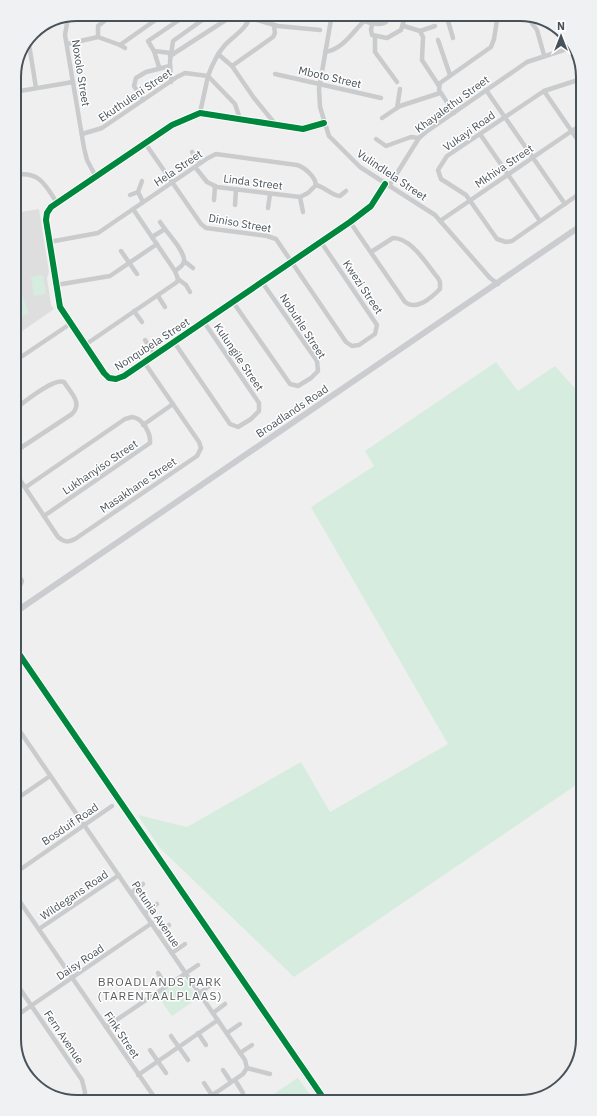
<svg xmlns="http://www.w3.org/2000/svg" width="597" height="1116" viewBox="0 0 597 1116" font-family="'IBM Plex Sans',sans-serif">
	<style>
		.education { fill: #dededf }
		.green { fill: #d6ecde }
		.lines { fill: none; stroke-linecap: round; stroke-linejoin: round }
		.street { stroke: #cacbcd; stroke-width: 4.5 }
		.secondary { stroke: #cacccf; stroke-width: 6 }
		.cycleway-casing { stroke: #fff; stroke-width: 8 }
		.cycleway { stroke: #00873e; stroke-width: 6 }
		.labels { text-anchor: middle; stroke-width: 3; stroke-linejoin: round; paint-order: stroke }
		.street-label { font-size: 11px; fill: #48525a; stroke: #fff }
		.neighbourhood-label { font-size: 12px; letter-spacing: 1px; fill: #5c5f62; stroke: #fff }
		.rim { fill: none; stroke: #48525a; stroke-width: 2 }
	</style>
	<rect width="100%" height="100%" fill="#f0efef"/>
	<!-- education -->
	<path class="education" d="M39,209l10,63 -2,6 4,27 3,4 -39,27v-123z"/>
	<!-- green -->
	<g class="green">
		<path d="M43,275l3,19 -12,2 -3,-19z"/>
		<path d="M17,281l12,33 -14,5v-37z"/>
		<path d="M496,362l22,29 37,-25 25,28 2,387 -288,196 -134,-129 -22,-33 49,12 114,-65 29,50 118,-68 -137,-237 63,-41 -9,-15z"/>
		<path d="M182,978l3,1 13,19 -26,18 -15,-21z"/>
		<path d="M298,1078l15,21 -48,1 31,-21z"/>
	</g>
	<g class="lines">
		<!-- street -->
		<g class="street">
			<path d="M113,14l-15,12v11l22,8 5,3"/>
			<path d="M332,14l-13,75 1,18 9,29 31,31 75,48 55,63 8,6"/>
			<path d="M361,14v4c4,5 20,8 25,4l2,-8"/>
			<path d="M374,14l-3,16 1,5 15,3 14,-8 5,-16"/>
			<path d="M446,14l7,24"/>
			<path d="M459,14l1,4"/>
			<path d="M525,14l12,16 7,25"/>
			<path d="M68,17l-3,18 19,113 3,12 9,17"/>
			<path d="M250,18l28,8 42,4"/>
			<path d="M404,26l16,5 3,6 -1,23 17,26"/>
			<path d="M420,31l15,-5"/>
			<path d="M375,36v16l22,30"/>
			<path d="M438,40l12,35"/>
			<path d="M29,44l7,44"/>
			<path d="M67,44l31,-7"/>
			<path d="M120,45l44,-31"/>
			<path d="M154,51l5,16"/>
			<path d="M325,52c17,-2 27,-19 39,-31"/>
			<path d="M171,53l-17,-2 -6,-10 40,-27"/>
			<path d="M218,54l14,12 22,32 22,27"/>
			<path d="M170,56l65,-42"/>
			<path d="M232,66l41,-29 2,-4 -1,-7"/>
			<path d="M275,74l106,24"/>
			<path d="M578,80l-34,11 -97,65 -9,14 3,9 25,16 31,44 9,3 6,-1 67,-47"/>
			<path d="M171,82l-1,-21 3,-20 28,-20 1,-7"/>
			<path d="M486,90l79,114"/>
			<path d="M544,91l35,51"/>
			<path d="M14,92l59,-10"/>
			<path d="M143,100l-9,-14 2,-8 10,-6 24,-6"/>
			<path d="M397,108l3,-19"/>
			<path d="M454,113l-15,-23 1,-7 51,-36 3,-8 4,-25"/>
			<path d="M382,118l18,-12 40,-13"/>
			<path d="M240,119l-5,-15 -27,-28c4,-11 9,-22 17,-31 8,-9 24,-17 25,-31"/>
			<path d="M324,123l-21,6 -103,-16 -28,12 -121,82 -4,6 -1,7 14,87 44,66 5,5 7,1 8,-3 226,-154 21,-16 14,-22"/>
			<path d="M82,134l20,-6 75,-51 8,-4 23,3 -8,37"/>
			<path d="M480,134l60,87"/>
			<path d="M376,139l10,7 25,-9 8,1"/>
			<path d="M145,143l56,81 5,4 61,8 9,3 70,103 6,4 7,-1 16,-11 2,-9 -56,-83"/>
			<path d="M192,152l8,11"/>
			<path d="M15,175c24,-4 30,9 42,28"/>
			<path d="M142,181l-4,11 5,10"/>
			<path d="M316,185c9,2 16,11 24,11l6,-5"/>
			<path d="M389,186l30,-48 7,-6 101,-70 46,-15"/>
			<path d="M130,195l8,-3"/>
			<path d="M300,197l3,15"/>
			<path d="M214,200l1,-14"/>
			<path d="M235,205l1,-16"/>
			<path d="M268,208l2,-14"/>
			<path d="M440,221l139,-95"/>
			<path d="M160,222l5,7"/>
			<path d="M350,222l55,80c12,9 26,-4 35,-13v-7l-2,-4c-11,-13 -26,-40 -45,-40l-22,14"/>
			<path d="M152,237l13,-8c5,7 21,24 19,33 -1,3 -6,7 -9,9"/>
			<path d="M49,242l49,-9 110,-75 8,-4 81,11c7,2 18,11 19,20l-8,8 -8,4 -83,-10 -10,-5 -12,-15"/>
			<path d="M121,251l16,23"/>
			<path d="M184,261l9,7"/>
			<path d="M178,279l8,6 4,7"/>
			<path d="M56,285l54,-9 47,-32"/>
			<path d="M158,296l7,11"/>
			<path d="M233,302l57,82 8,2 13,-8 7,-7 -1,-10 -55,-79"/>
			<path d="M134,311l8,11"/>
			<path d="M145,340l10,15"/>
			<path d="M174,342l56,82 8,3 13,-8 8,-8v-8l-55,-81"/>
			<path d="M85,345l92,-63 1,-3 -3,-8 -42,-62"/>
			<path d="M15,361l55,-37"/>
			<path d="M16,408c10,-7 37,-30 48,-26 7,11 19,21 8,32l-56,37"/>
			<path d="M143,425l30,-21"/>
			<path d="M16,474l42,63c6,5 10,6 17,2l122,-83 4,-8 -2,-6 -55,-80"/>
			<path d="M26,487l99,-68 7,-2c11,1 19,17 18,26l-106,73"/>
			<path d="M16,571l6,10 -5,11"/>
			<path d="M17,651l307,448"/>
			<path d="M17,727l228,333 2,8 -4,6 -39,27"/>
			<path d="M18,798l32,-22"/>
			<path d="M18,871l94,-65"/>
			<path d="M131,893l12,-9"/>
			<path d="M18,899l139,202"/>
			<path d="M145,913l12,-9"/>
			<path d="M39,929l80,-54"/>
			<path d="M159,933l10,-8"/>
			<path d="M172,953l13,-9"/>
			<path d="M158,973l8,13"/>
			<path d="M18,986l64,94 3,12 -1,10"/>
			<path d="M199,993l12,-8"/>
			<path d="M213,1013l12,-9"/>
			<path d="M19,1014l133,-91"/>
			<path d="M106,1027l92,-62"/>
			<path d="M198,1033l8,12"/>
			<path d="M227,1033l13,-9"/>
			<path d="M171,1036l17,24"/>
			<path d="M150,1050l16,23"/>
			<path d="M240,1053l12,-8"/>
			<path d="M247,1068l23,6"/>
			<path d="M223,1070l8,12"/>
			<path d="M138,1075l80,-55"/>
			<path d="M235,1080l8,13"/>
			<path d="M204,1083l8,12"/>
			<path d="M215,1093l5,7"/>
			<path d="M184,1098l1,3"/>
		</g>
		<!-- secondary -->
		<path class="secondary" d="M17,611l562,-384"/>
		<defs>
			<g id="cycleway">
				<path d="M324,123l-21,6 -103,-16 -28,12 -121,82 -4,6 -1,7 14,87 44,66 5,5 7,1 8,-3 226,-154 21,-16 14,-22"/>
				<path d="M17,651l307,448"/>
			</g>
		</defs>
		<!-- cycleway casing -->
		<use href="#cycleway" class="cycleway-casing"/>
		<!-- cycleway -->
		<use href="#cycleway" class="cycleway"/>
	</g>
	<g class="labels">
		<!-- street labels -->
		<g class="street-label">
			<text transform="translate(81 73) rotate(81)" y="4">Noxolo Street</text>
			<text transform="translate(330 77) rotate(13)" y="4">Mboto Street</text>
			<text transform="translate(135 95) rotate(-34)" y="4">Ekuthuleni Street</text>
			<text transform="translate(452 104) rotate(-36)" y="4">Khayalethu Street</text>
			<text transform="translate(469 131) rotate(-35)" y="4">Vukayi Road</text>
			<text transform="translate(504 166) rotate(-34)" y="4">Mkhiva Street</text>
			<text transform="translate(178 168) rotate(-34)" y="4">Hela Street</text>
			<text transform="translate(392 175) rotate(34)" y="4">Vulindlela Street</text>
			<text transform="translate(253 182) rotate(7)" y="4">Linda Street</text>
			<text transform="translate(240 223) rotate(10)" y="4">Diniso Street</text>
			<text transform="translate(363 287) rotate(56)" y="4">Kwezi Street</text>
			<text transform="translate(303 326) rotate(57)" y="4">Nobuhle Street</text>
			<text transform="translate(152 344) rotate(-33)" y="4">Nonqubela Street</text>
			<text transform="translate(239 357) rotate(56)" y="4">Kulungile Street</text>
			<text transform="translate(292 411) rotate(-34)" y="4">Broadlands Road</text>
			<text transform="translate(100 467) rotate(-34)" y="4">Lukhanyiso Street</text>
			<text transform="translate(138 485) rotate(-34)" y="4">Masakhane Street</text>
			<text transform="translate(70 824) rotate(-34)" y="4">Bosduif Road</text>
			<text transform="translate(74 895) rotate(-34)" y="4">Wildegans Road</text>
			<text transform="translate(156 914) rotate(56)" y="4">Petunia Avenue</text>
			<text transform="translate(80 962) rotate(-34)" y="4">Daisy Road</text>
			<text transform="translate(122 1035) rotate(56)" y="4">Fink Street</text>
			<text transform="translate(64 1037) rotate(56)" y="4">Fern Avenue</text>
		</g>
		<!-- neighbourhood labels -->
		<g class="neighbourhood-label">
			<text x="160" y="986">BROADLANDS PARK<tspan x="160" dy="14">(TARENTAALPLAAS)</tspan></text>
		</g>
	</g>
	<!-- crop -->
	<path d="M0 0H597V1116H0ZM77 21H520A56 56 0 0 1 576 77V1039A56 56 0 0 1 520 1095H77A56 56 0 0 1 21 1039V77A56 56 0 0 1 77 21Z" fill="#f0f1f2" fill-rule="evenodd"/>
	<path class="rim" d="M77 21H520A56 56 0 0 1 576 77V1039A56 56 0 0 1 520 1095H77A56 56 0 0 1 21 1039V77A56 56 0 0 1 77 21Z"/>
	<!-- north arrow -->
	<g transform="translate(561 36)" stroke="#ffffff" stroke-width="3" paint-order="stroke">
	<path d="M0-3L7 15L0 10L-7 15Z" fill="#48525a"/>
	<text y="-6" font-size="11" font-weight="bold" text-anchor="middle" fill="#48525a">N</text>
	</g>
</svg>
